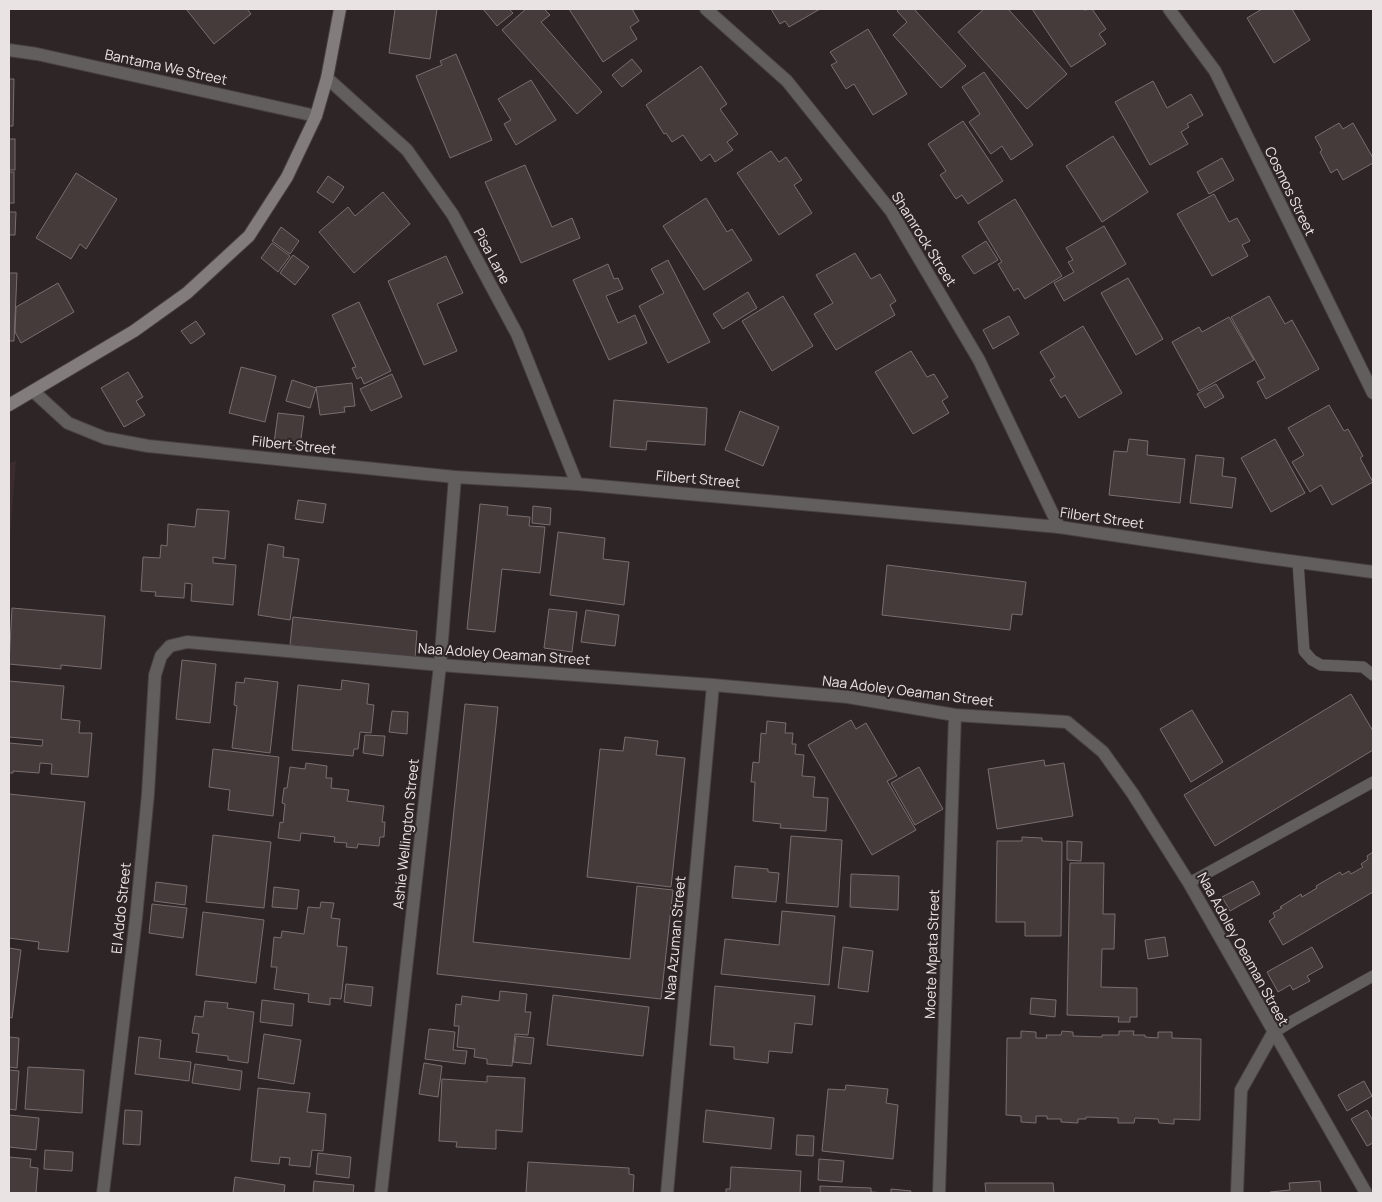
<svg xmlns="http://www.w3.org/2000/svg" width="1382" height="1202" viewBox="0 0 1382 1202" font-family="Manrope,sans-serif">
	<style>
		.built { fill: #3b2b2c }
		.building { fill: #453b3b; stroke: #796e6e }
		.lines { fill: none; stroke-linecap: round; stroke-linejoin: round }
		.service-casing { stroke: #484040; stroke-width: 12 }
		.minor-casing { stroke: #484040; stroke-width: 14 }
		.secondary-casing { stroke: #484040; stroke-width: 14 }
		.service { stroke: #625e5e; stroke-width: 11 }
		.minor { stroke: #625e5e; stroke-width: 12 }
		.secondary { stroke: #837c7c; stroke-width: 12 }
		.labels { text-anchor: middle; stroke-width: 4; stroke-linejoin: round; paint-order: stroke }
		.street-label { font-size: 14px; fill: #eae3e3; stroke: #2e2526 }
	</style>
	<rect width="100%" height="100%" fill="#2e2526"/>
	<!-- built -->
	<path class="built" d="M16,461l-7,90v-88z"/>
	<!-- building -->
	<g class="building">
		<path d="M186,9h61l4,5 -37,30z"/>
		<path d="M395,9h42l-7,50 -41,-6z"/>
		<path d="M483,9h26l4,4 -16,13z"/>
		<path d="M526,9h18l6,6 -9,7 61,70 -25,22 -75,-84z"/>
		<path d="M569,9h63l7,12 -9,6 7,12 -34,23z"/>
		<path d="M771,9h49l-31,18 -4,-6 -5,3z"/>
		<path d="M899,9h15l52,57 -25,22 -48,-53 14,-13 -10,-11z"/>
		<path d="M984,9h24l59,65 -40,35 -69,-77z"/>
		<path d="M1032,9h51l1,1 8,-1 14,20 -7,5 7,10 -35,23z"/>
		<path d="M1262,9h30l18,31 -36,23 -27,-45z"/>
		<path d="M868,29l39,65 -34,21 -19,-31 -8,5 -15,-24 6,-3 -7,-10z"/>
		<path d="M456,54l36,86 -42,18 -34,-82 26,-11 -2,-4z"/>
		<path d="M632,59l10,12 -20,16 -10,-12z"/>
		<path d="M701,66l26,38 -7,5 18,25 -11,8 6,8 -18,12 -5,-8 -9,7 -18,-26 -11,7 -6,-9 -2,1 -18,-29z"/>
		<path d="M984,72l49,73 -22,15 -9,-14 -11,8 -22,-32 11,-8 -18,-27z"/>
		<path d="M9,79h5l-1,47h-4z"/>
		<path d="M531,80l25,40 -40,25 -12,-21 7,-4 -13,-21z"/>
		<path d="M1153,81l14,27 24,-14 12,21 -16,9 2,3 -8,5 7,12 -38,21 -35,-63z"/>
		<path d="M963,121l40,60 -35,23 -6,-9 -6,4 -16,-24 6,-4 -18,-27z"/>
		<path d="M1339,123l4,6 10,-6 20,35v5l-30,17 -6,-11 -6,4 -11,-21 2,-2 -7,-13z"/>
		<path d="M1113,136l35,56 -46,30 -36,-56z"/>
		<rect x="9" y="139" width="6" height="31"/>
		<path d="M771,151l8,11 7,-5 16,23 -8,5 18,28 -33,22 -42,-62z"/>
		<path d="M1222,158l12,22 -25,14 -12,-22z"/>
		<path d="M525,165l27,62 20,-9 8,20 -59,25 -36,-81z"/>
		<rect x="9" y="172" width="5" height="31"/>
		<path d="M76,173l41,26 -31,50 -6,-5 -9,15 -35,-21z"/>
		<path d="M328,176l16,11 -11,16 -16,-11z"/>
		<path d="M383,192l27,32 -56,49 -35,-41 29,-25 7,9z"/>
		<path d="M1214,194l15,28 8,-4 13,23 -8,4 6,11 -36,20 -35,-62z"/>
		<path d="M706,198l21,34 5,-3 20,31 -48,30 -41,-64z"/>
		<path d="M1015,199l47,77 -37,23 -7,-11 -4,3 -16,-27 4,-2 -24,-40z"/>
		<path d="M9,212h7l-1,23h-6z"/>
		<path d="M1104,226l22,38 -62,37 -10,-18 20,-11 -6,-10 5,-2 -7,-12z"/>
		<path d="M281,227l18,14 -9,13 -18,-13z"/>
		<path d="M986,241l12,19 -24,14 -12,-18z"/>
		<path d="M272,243l18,13 -12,16 -17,-14z"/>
		<path d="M855,253l16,26 9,-5 16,27 -6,4 5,10 -59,35 -22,-36 19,-11 -17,-28z"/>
		<path d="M293,255l16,12 -14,18 -15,-12z"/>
		<path d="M446,256l17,37 -26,11 20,47 -33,14 -36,-84z"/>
		<path d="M668,260l42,82 -42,21 -29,-57 25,-13 -13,-24z"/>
		<path d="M608,264l6,15 4,-1 5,11 -17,7 12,27 17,-8 12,28 -38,17 -36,-80z"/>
		<path d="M9,273h8l-3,68h-5z"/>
		<path d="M1128,278l35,61 -27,16 -35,-62z"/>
		<path d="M58,283l16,29 -53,31 -6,-11 1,-25z"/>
		<path d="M748,292l9,16 -34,21 -10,-15z"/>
		<path d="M783,296l30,50 -41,25 -30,-50z"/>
		<path d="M1269,296l16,28 7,-4 27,49 -53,30 -9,-17 8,-4 -34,-61z"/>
		<path d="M359,302l32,69 -27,13 -3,-7 -4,2 -5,-11 4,-1 -24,-52z"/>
		<path d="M1009,316l10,18 -26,15 -10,-19z"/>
		<path d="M1229,317l25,43 -55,31 -27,-49 27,-15 3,5z"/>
		<path d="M196,321l9,13 -14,10 -10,-13z"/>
		<path d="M1083,326l39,67 -43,25 -14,-23 -4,3 -11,-18 5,-3 -15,-25z"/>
		<path d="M911,351l16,26 7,-3 14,23 -6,4 7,12 -36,21 -38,-62z"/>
		<path d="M241,367l35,9 -11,46 -36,-9z"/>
		<path d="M128,372l15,25 -7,4 9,14 -21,12 -23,-39z"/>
		<path d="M392,374l10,23 -31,14 -11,-22z"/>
		<path d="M292,380l24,8 -6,20 -24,-7z"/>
		<path d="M352,383l3,23 -11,1 1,5 -25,3 -4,-28z"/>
		<path d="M1216,384l8,13 -19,11 -8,-14z"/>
		<path d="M614,400l93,8 -2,37 -58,-4 -1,9 -36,-3z"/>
		<path d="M1329,405l15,26 4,-2 15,27 -3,2 13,24 -41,23 -11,-20 -11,7 -18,-30 12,-7 -16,-27z"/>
		<path d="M740,411l39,16 -16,39 -38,-16z"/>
		<path d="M278,413l26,3 -4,30 -26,-3z"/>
		<path d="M1129,439l19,2 -1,14 38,4 -5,44 -71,-8 5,-44 13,1z"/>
		<path d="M1275,439l30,54 -34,19 -30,-54z"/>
		<path d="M1196,455l28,3 -2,18 14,2 -4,30 -42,-5z"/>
		<path d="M298,500l28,4 -3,19 -28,-4z"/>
		<path d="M480,504l28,3 -1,8 23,2 -1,9 16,1 -5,46 -38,-4 -7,63 -28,-3z"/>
		<path d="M533,506l18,2 -1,17 -18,-2z"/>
		<path d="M197,509l32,2 -4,48 -12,-2v6l23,2 -3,40 -42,-4 1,-17 -7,-1 -1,15 -29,-2 1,-4 -15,-1 2,-34 17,1 1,-13 6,1 1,-22 27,3z"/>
		<path d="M558,532l47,6 -2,21 26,3 -5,43 -74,-10z"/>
		<path d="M268,544l16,3 -1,10 16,2 -9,61 -32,-5z"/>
		<path d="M887,565l139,17 -4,33 -10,-1 -2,16 -128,-15z"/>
		<path d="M12,608l93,8 -4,53 -40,-4v4l-52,-5z"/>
		<path d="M549,609l28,3 -5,40 -28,-4z"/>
		<path d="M586,610l33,5 -4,31 -34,-4z"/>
		<path d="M293,617l124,14 -2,27 -125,-13z"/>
		<path d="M182,660l34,4 -6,59 -34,-4z"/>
		<path d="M245,678l33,4 -8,71 -38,-5 5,-42 -3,-1 2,-23 8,1z"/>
		<path d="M342,680l27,4 -2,20 7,1 -3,28 -11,-1 -2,17h-4l-1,7 -61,-6 6,-65 43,5z"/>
		<path d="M9,681l55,5 -3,33 19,2 -1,12h13l-4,44 -37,-3 1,-10 -12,-1 -1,10 -26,-2v2h-4v-30l33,3 1,-6 -34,-3z"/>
		<path d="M1351,694l22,37v19l-158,96 -31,-51z"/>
		<path d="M465,704l33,3 -25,235 157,17 7,-73 36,4 -12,109 -224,-25z"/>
		<path d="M1192,710l31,52 -32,20 -31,-53z"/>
		<path d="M392,711l16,1 -1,22 -18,-2z"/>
		<path d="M851,720l5,9 10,-6 31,53 -10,5 29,49 -44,25 -64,-110z"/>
		<path d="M767,721l19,2 -1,10h8l-1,11h4l-1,10 9,1 -2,21 13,1 -2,20 15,1 -2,33 -46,-3 1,-4 -28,-3 2,-39h-4l2,-20 6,1 2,-30 5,1z"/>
		<path d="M365,735l20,1 -2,20 -20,-3z"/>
		<path d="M625,737l33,4 -2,14 29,3 -14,129 -84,-10 13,-128 23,2z"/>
		<path d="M213,749l66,8 -6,59 -45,-6 2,-20 -21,-3z"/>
		<path d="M1044,760l1,6 19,-3 9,53 -76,13 -9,-60z"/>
		<path d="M306,763l21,3 -1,12h6l-1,10 18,2 -2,11 37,5 -2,16h3l-1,15h-4l-1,9 -21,-2 -1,4 -11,-1 1,-4 -13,-1 1,-5 -34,-4 -1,8 -22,-3 2,-16 3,1 2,-19 -3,-1 2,-15h3l3,-21 15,2z"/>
		<path d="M919,767l24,42 -28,16 -24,-42z"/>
		<path d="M9,794l76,8 -17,150 -30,-3 1,-7 -30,-4z"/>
		<path d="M213,835l58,7 -7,66 -58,-6z"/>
		<path d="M791,836l51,4 -4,67 -52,-4z"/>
		<path d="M1022,837l20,1v3l20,1 -1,94h-36v-14h-29l1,-81h25z"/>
		<path d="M1067,841l15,1 -1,19 -14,-1z"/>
		<path d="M1373,852v40l-90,53 -14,-24 6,-4 -2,-4 9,-5 -2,-1 21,-13 1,3 15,-9 -1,-2 24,-14 2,3 7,-4 2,3 12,-7 -2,-3 7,-5 -1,-3z"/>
		<path d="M1070,863h34l-1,51h12l-1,35h-12l-1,38 36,1v29h-7v5h-12l1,-5 -52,-2z"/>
		<path d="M735,866l33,3v3l11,1 -3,29 -44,-4z"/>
		<path d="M851,874l48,2 -1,34 -48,-3z"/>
		<path d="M1253,881l7,13 -30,17 -8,-14z"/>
		<path d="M156,882l31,4 -2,19 -31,-4z"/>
		<path d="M274,887l25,3 -2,19 -25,-2z"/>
		<path d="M321,902l13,1 -3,15 9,1 -3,27 10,1 -6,52 -11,-1v7l-22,-3 1,-8 -35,-5 3,-22h-6l3,-30 7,1 1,-7 22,3 4,-27 12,1z"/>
		<path d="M152,904l35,4 -4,30 -34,-5z"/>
		<path d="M782,911l53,5 -6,69 -108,-11 4,-35 54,6z"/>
		<path d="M203,912l61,8 -8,63 -60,-8z"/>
		<path d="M1165,937l3,19 -20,3 -3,-19z"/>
		<path d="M843,947l30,4 -5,41 -30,-4z"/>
		<path d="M1312,947l11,20 -16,9 3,5 -17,9 -3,-5 -12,7 -11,-20z"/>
		<path d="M9,948l12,2 -9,68 -3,-1z"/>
		<path d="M346,984l27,3 -2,19 -27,-4z"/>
		<path d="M715,986l100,10 -3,29 -17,-2 -3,30 -23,-2 -1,12 -34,-4v-12l-24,-2z"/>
		<path d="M500,991l27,3 -2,18h6l-3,23 -13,-1 -3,32 -25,-2v-5l-13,-2 1,-8 -18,-2 2,-21h-5l2,-22 5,1 1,-9 37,5z"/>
		<path d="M553,995l96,12 -6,49 -96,-11z"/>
		<path d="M1031,998l25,2 -1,17 -25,-3z"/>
		<path d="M262,1000l32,4 -2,22 -32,-4z"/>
		<path d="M205,1001l23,2 -1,5 27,4 -6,51 -20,-3v-4l-32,-4 3,-18 -7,-1 3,-17 8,1z"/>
		<path d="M429,1029l26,3 -2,18 14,1 -2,13 -40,-5z"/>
		<path d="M1021,1031l15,1v6h11l-1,-3h15l1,-4 11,1v4l29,1v-2h17v-4h15l-1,4h12v2l13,1v-6h14v6l29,1 -1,81 -26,-1v5l-15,-1 -1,-4 -23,-1 -1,5h-16v-5l-32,-1v2h-8v4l-17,-1v-3h-14v-3h-11v7l-15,-1v-6l-15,-1 1,-77h14z"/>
		<path d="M264,1034l37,6 -7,44 -36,-6z"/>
		<path d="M516,1036l18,2 -3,26 -18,-2z"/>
		<path d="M9,1037l10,1 -2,30 -8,-1z"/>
		<path d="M139,1037l22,3 -2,18 32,4 -2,19 -54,-7z"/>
		<path d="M424,1063l18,3 -4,31 -19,-3z"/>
		<path d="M195,1064l47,7 -2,19 -48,-7z"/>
		<path d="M28,1067l56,3 -2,43 -57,-4z"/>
		<path d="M9,1070l10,1 -3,39 -7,-1z"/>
		<path d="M487,1076l38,2 -3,54 -26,-2v19l-40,-2 1,-5 -18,-1 3,-62 45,3z"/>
		<path d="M1364,1081l8,15 -25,15 -9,-16z"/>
		<path d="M846,1085l42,4 -2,14 12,2 -5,54 -71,-8 6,-62 17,1z"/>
		<path d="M258,1088l52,5 -3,19 19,2 -3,37 -11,-1 -2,17 -21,-2 1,-7 -10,-1 -1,7 -28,-3z"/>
		<path d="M125,1110l17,1 -2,34 -17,-1z"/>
		<path d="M706,1110l68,8 -3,31 -68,-7z"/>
		<path d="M1367,1110l6,11v22l-6,3 -16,-27z"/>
		<path d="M9,1115l30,3 -3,32 -27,-3z"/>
		<path d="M797,1135l17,1 -1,20 -17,-1z"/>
		<path d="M45,1150l28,2 -1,19 -28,-2z"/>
		<path d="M318,1153l33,4 -2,21 -33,-4z"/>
		<path d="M9,1157l22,2 -1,8 8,1 -2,25h-27z"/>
		<path d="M819,1159l25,2 -2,21 -24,-2z"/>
		<path d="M528,1162l101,6v6l5,1 -1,18h-107z"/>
		<path d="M731,1167l70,4 -1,22h-74v-4h4z"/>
		<path d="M235,1177l50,8 -1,8h-51z"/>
		<path d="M314,1181l40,4 -1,8h-40z"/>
		<path d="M1320,1181l1,12h-51v-1l20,-2 -1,-7z"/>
		<path d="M985,1183h68l1,10h-68z"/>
		<path d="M820,1186l51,2v4l16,1h-67z"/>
		<path d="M891,1189l20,2 -1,2h-19z"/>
	</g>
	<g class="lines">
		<defs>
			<g id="service">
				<path d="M1298,562l6,89 8,9 9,5 42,2 10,8"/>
				<path d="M1189,883l184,-101"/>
				<path d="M1273,1033l21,-13 79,-44"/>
			</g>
			<g id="minor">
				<path d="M706,9l81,72 104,130 88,149 80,167"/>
				<path d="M1169,9l46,62 158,322"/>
				<path d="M9,50l28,4 279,62"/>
				<path d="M327,78l80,72 46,65 64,119 60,150"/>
				<path d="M33,391l35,32 37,15 43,8 307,31 122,7 482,43 202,30 112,15"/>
				<path d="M103,1193l33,-275 12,-124 7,-119 6,-19 9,-10 17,-4 253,23 273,20 135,12 107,18 112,7 36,30 30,42 56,89 177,310"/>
				<path d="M381,1193l59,-528 15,-188"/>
				<path d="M667,1193l46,-508"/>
				<path d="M939,1193l16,-478"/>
				<path d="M1237,1193l4,-103 32,-57"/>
			</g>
			<path id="secondary" d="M9,405l125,-74 53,-38 62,-57 38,-59 29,-61 11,-38 13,-69"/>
		</defs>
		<!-- service casing -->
		<use href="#service" class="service-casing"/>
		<!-- minor casing -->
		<use href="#minor" class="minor-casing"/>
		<!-- secondary casing -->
		<use href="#secondary" class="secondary-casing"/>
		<!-- service -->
		<use href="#service" class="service"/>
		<!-- minor -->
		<use href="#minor" class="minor"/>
		<!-- secondary -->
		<use href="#secondary" class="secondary"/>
	</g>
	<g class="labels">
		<!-- street labels -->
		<g class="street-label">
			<text transform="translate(166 67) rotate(12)" y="5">Bantama We Street</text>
			<text transform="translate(1290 191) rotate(64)" y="5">Cosmos Street</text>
			<text transform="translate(924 239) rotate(58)" y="5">Shamrock Street</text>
			<text transform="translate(492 256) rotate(62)" y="5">Pisa Lane</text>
			<text transform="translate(294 445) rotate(6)" y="5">Filbert Street</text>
			<text transform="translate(698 479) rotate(5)" y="5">Filbert Street</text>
			<text transform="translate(1102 518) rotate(8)" y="5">Filbert Street</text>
			<text transform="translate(504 654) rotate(4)" y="5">Naa Adoley Oeaman Street</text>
			<text transform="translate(908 691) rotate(7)" y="5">Naa Adoley Oeaman Street</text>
			<text transform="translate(406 834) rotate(-84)" y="5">Ashie Wellington Street</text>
			<text transform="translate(121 908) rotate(-84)" y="5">El Addo Street</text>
			<text transform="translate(675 938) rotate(-85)" y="5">Naa Azuman Street</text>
			<text transform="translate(1243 949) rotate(61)" y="5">Naa Adoley Oeaman Street</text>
			<text transform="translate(932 954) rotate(-88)" y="5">Moete Mpata Street</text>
		</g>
	</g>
	<!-- border -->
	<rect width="1382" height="1202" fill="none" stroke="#eae3e3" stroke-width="20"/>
</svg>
